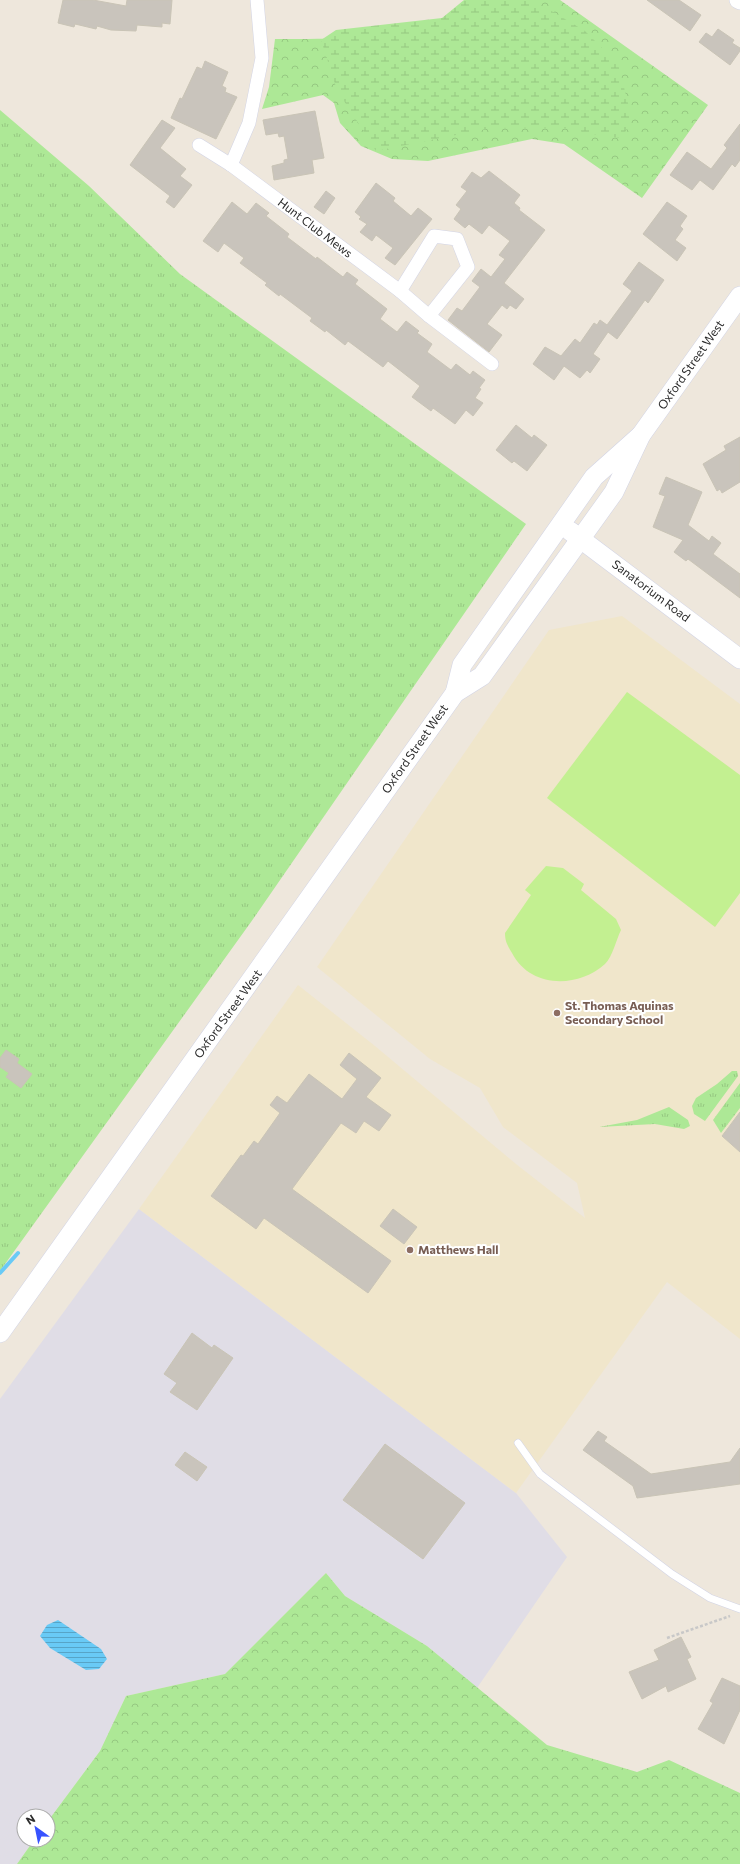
<svg xmlns="http://www.w3.org/2000/svg" width="740" height="1864" viewBox="0 0 740 1864" font-family="Commissioner,sans-serif">
	<style>
		.industrial { fill: #e0dde6 }
		.education { fill: #f0e6cb }
		.grass { fill: url(#grass-tufts) }
		.forest { fill: url(#forest-crowns) }
		.wetland { fill: url(#wetland-marsh) }
		.pitch { fill: #c3f091 }
		.water { fill: url(#water-rules) }
		.lines { fill: none; stroke-linecap: round; stroke-linejoin: round }
		.stream { stroke: #69caf6; stroke-width: 4 }
		.building { fill: #c9c4bc; stroke: #c9c4b6 }
		.service-casing { stroke: #d2d4e5; stroke-width: 8 }
		.minor-casing { stroke: #d2d4e5; stroke-width: 14 }
		.tertiary-casing { stroke: #d2d4e5; stroke-width: 18 }
		.secondary-casing { stroke: #d2d4e5; stroke-width: 20 }
		.path { stroke: #c8c8c8; stroke-width: 2.5; stroke-dasharray: 3 2; stroke-linecap: butt }
		.service { stroke: #fff; stroke-width: 7 }
		.minor { stroke: #fff; stroke-width: 13 }
		.tertiary { stroke: #fff; stroke-width: 17 }
		.secondary { stroke: #fff; stroke-width: 19 }
		.education-dot { fill: #8d6e63; stroke: #fff; stroke-width: 1.5 }
		.labels { text-anchor: middle; stroke-width: 4; stroke-linejoin: round; paint-order: stroke }
		.street-label { font-size: 12px; fill: #2b2b2b; stroke: #fff }
		.education-label { font-size: 12px; font-weight: bold; fill: #785e54; stroke: #fff; text-anchor: start }
	</style>
	<defs>
		<pattern id="grass-tufts" width="24" height="20" patternUnits="userSpaceOnUse"><rect width="24" height="20" fill="#ade896"/><path d="M3 7l-1-3M5 7V3M7 7l1-3M15 17l-1-3M17 17v-4M19 17l1-3" fill="none" stroke="#95c781"/></pattern>
		<pattern id="forest-crowns" width="20" height="18" patternUnits="userSpaceOnUse"><rect width="20" height="18" fill="#ade896"/><path d="M2 6a3 3 0 1 1 6 0M12 15a3 3 0 1 1 6 0" fill="none" stroke="#95c781"/></pattern>
		<pattern id="wetland-marsh" width="20" height="14" patternUnits="userSpaceOnUse"><rect width="20" height="14" fill="#ade896"/><path d="M1 5h8M5 5V1M11 12h8M15 12V8" fill="none" stroke="#95c781"/></pattern>
		<pattern id="water-rules" width="6" height="5" patternUnits="userSpaceOnUse"><rect width="6" height="5" fill="#69caf6"/><path d="M0 2.5h6" fill="none" stroke="#57a4c7"/></pattern>
	</defs>
	<rect width="100%" height="100%" fill="#eee7dc"/>
	<!-- industrial -->
	<path class="industrial" d="M139,1209l377,284 51,64 -90,131 -50,-42 -82,-50 -19,-23 -101,101 -99,22 -26,55 -52,70v-5h-24v24h10l-17,24h-17v-465z"/>
	<!-- education -->
	<path class="education" d="M622,616l118,88v635l-73,-57 -151,211 -377,-284 159,-224 77,61 141,118 69,54 -8,-35 -74,-56 -23,-39 -50,-29 -113,-92 232,-337z"/>
	<!-- grass -->
	<g class="grass">
		<path d="M0,110l89,76 91,88 346,250 -275,398 -251,349z"/>
		<path d="M732,1071h5l1,5 -33,45 -11,-7 -2,-8 4,-8 21,-14z"/>
		<path d="M740,1083v25l-19,25 -8,-13z"/>
		<path d="M669,1107l19,13 2,6 -6,3 -29,-5 -56,3 38,-7z"/>
	</g>
	<!-- forest -->
	<g class="forest">
		<path d="M469,0h91l148,105 -66,93 -78,-54 -32,-5 -104,22 -36,-2 -31,-13 -21,-23 -6,-20 -11,-8 -61,14 7,-22 6,-48c61,-1 146,6 194,-39z"/>
		<path d="M326,1573l19,23 82,50 120,99 90,27 32,-12 71,33v71h-723l17,-24h14v-19l52,-70 26,-55 99,-22z"/>
	</g>
	<!-- wetland -->
	<path class="wetland" d="M464,0h69l52,31 33,33 14,55 -10,19 -37,-5 -11,-5 -78,-1 -120,24 -39,-61 -16,-50 15,-10 106,-12z"/>
	<!-- pitch -->
	<g class="pitch">
		<path d="M627,692l113,83v118l-25,34 -168,-129z"/>
		<path d="M546,866l17,2 21,16 -3,6 35,29 5,11c-5,10 -8,26 -16,34 -28,25 -75,24 -93,-11 -4,-7 -7,-11 -7,-20l26,-38 -6,-5z"/>
	</g>
	<!-- water -->
	<path class="water" d="M58,1620l43,29 6,10 -8,10 -13,1 -36,-22 -10,-12 7,-11z"/>
	<g class="lines">
		<!-- stream -->
		<path class="stream" d="M0,1273l18,-20"/>
	</g>
	<!-- building -->
	<g class="building">
		<path d="M63,0h30l33,6 1,-6h45l-2,24 -8,-1v4l-25,-2 -1,6 -25,-1 -14,-4 -1,3 -21,-5 -1,3 -16,-4z"/>
		<path d="M647,0h32l22,15 -11,16z"/>
		<path d="M718,29l16,11 -2,3 8,5v3l-10,14 -31,-23 7,-9 6,4z"/>
		<path d="M205,61l23,11 -6,14 4,2 -1,4 12,5 -21,42 -45,-21 9,-20 2,1 15,-32 5,2z"/>
		<path d="M315,111l9,47 -12,2 2,13 -40,7 -2,-14 12,-3v-3l4,-1 -4,-23 -5,1 -1,-4 -12,2 -3,-15z"/>
		<path d="M162,120l13,8 -15,20 26,21 -6,7 12,9 -18,23 -8,-6 4,-6 -40,-31z"/>
		<path d="M740,124v36l-5,7 -3,-3 -19,26 -13,-10 -8,10 -22,-15 17,-23 24,17 16,-21 -3,-3z"/>
		<path d="M489,171l31,24 -6,8 6,5 -1,2 26,20 -41,53 20,16 -8,10 -6,-4 -3,4 -5,-4 -15,19 15,11 -13,17 -41,-32 9,-12 5,3 18,-24 -8,-6 9,-12 10,8 14,-18 -6,-4 11,-14 -21,-16 -7,9 -13,-10 -4,4 -11,-9 7,-10 -5,-4 11,-14 -6,-4 11,-15 9,6z"/>
		<path d="M376,183l19,15 -2,3 18,15 7,-8 14,11 -37,46 -10,-7 8,-10 -17,-13 -4,6 -12,-9 7,-8 -8,-5 2,-2 -6,-5z"/>
		<path d="M326,191l9,7 -11,16 -10,-7z"/>
		<path d="M232,202l15,12 9,-11 13,10 -3,3 23,18 -2,3 29,22 1,-2 26,20 4,-5 11,8 -3,4 32,25 -7,10 17,13 9,-11 13,10 -2,2 15,11 -5,8 24,18 5,-6 14,11 3,-4 12,9 -6,8 2,1 -6,9 8,5 -10,13 -7,-6 -11,14 -22,-16 -2,3 -19,-14 8,-11 -32,-25 -5,6 -35,-26 -3,4 -19,-15 -1,2 -15,-11 2,-3 -32,-24 -1,2 -14,-11 2,-2 -27,-20 4,-5 -20,-15 -6,9 -15,-11z"/>
		<path d="M667,202l20,14 -7,10 3,3 -8,11 11,8 -9,13 -34,-27z"/>
		<path d="M639,262l25,18 -16,23 -3,-3 -28,39 -9,-7 -15,22 7,5 -10,14 -3,-3 -7,8 -16,-12 -10,14 -21,-16 12,-17 16,9 14,-17 5,4 14,-20 3,2 3,-5 7,5 25,-34 -9,-7z"/>
		<path d="M516,425l16,13 2,-3 13,10 -20,26 -13,-10 -2,2 -16,-13z"/>
		<path d="M740,437v45l-18,11 -2,-4 -3,2 -14,-27 23,-14 -2,-4z"/>
		<path d="M666,477l36,15 -14,33 21,16 3,-5 9,7 -8,11 27,20v24l-52,-39 -2,2 -12,-9 9,-12 -30,-13 12,-31 -6,-2z"/>
		<path d="M6,1050l13,9 -2,4 15,11 -11,14 -15,-11 3,-4 -9,-6v-9z"/>
		<path d="M349,1053l32,25 -15,19 25,18 -12,16 -15,-10 -8,12 -15,-10 -49,66 99,72 -23,32 -104,-75 -8,11 -45,-33 30,-41 2,1 11,-15 4,3 22,-31 -10,-8 7,-9 10,7 22,-29 33,25 15,-20 -17,-14z"/>
		<path d="M740,1112v40l-18,-16z"/>
		<path d="M393,1209l24,18 -13,17 -24,-18z"/>
		<path d="M192,1333l20,15 2,-3 19,13 -36,52 -27,-18 7,-9 -13,-9z"/>
		<path d="M598,1431l9,6 -3,4 47,33 79,-12 10,-14v36l-103,14 -4,-12 -50,-36z"/>
		<path d="M385,1444l80,59 -42,56 -80,-59z"/>
		<path d="M185,1452l22,15 -10,14 -22,-16z"/>
		<path d="M681,1637l10,20 -4,2 9,20 -28,13 -2,-6 -24,13 -13,-27 30,-12 -5,-10z"/>
		<path d="M722,1678l18,8v24l-16,34 -26,-15 15,-26 -3,-2z"/>
	</g>
	<g class="lines">
		<defs>
			<path id="service" d="M518,1443l22,31 132,100 38,24 30,11"/>
			<g id="minor">
				<path d="M199,145l32,20 169,126 29,25 63,48"/>
				<path d="M231,165l18,-42 13,-65 -5,-58"/>
				<path d="M400,291l34,-55 23,3 11,28 -39,49"/>
			</g>
			<path id="tertiary" d="M738,0l2,1"/>
			<g id="secondary">
				<path d="M570,531l170,128"/>
				<path d="M455,693l27,-17 132,-184 27,-57 99,-139"/>
				<path d="M0,1333l455,-640 7,-28 132,-188 47,-42"/>
			</g>
		</defs>
		<!-- service casing -->
		<use href="#service" class="service-casing"/>
		<!-- minor casing -->
		<use href="#minor" class="minor-casing"/>
		<!-- tertiary casing -->
		<use href="#tertiary" class="tertiary-casing"/>
		<!-- secondary casing -->
		<use href="#secondary" class="secondary-casing"/>
		<!-- path -->
		<path class="path" d="M667,1638l63,-22"/>
		<!-- service -->
		<use href="#service" class="service"/>
		<!-- minor -->
		<use href="#minor" class="minor"/>
		<!-- tertiary -->
		<use href="#tertiary" class="tertiary"/>
		<!-- secondary -->
		<use href="#secondary" class="secondary"/>
	</g>
	<!-- markers -->
	<g class="education-dot">
		<circle cx="557" cy="1013" r="4"/>
		<circle cx="410" cy="1250" r="4"/>
	</g>
	<g class="labels">
		<!-- street labels -->
		<g class="street-label">
			<text transform="translate(315 228) rotate(37)" y="4">Hunt Club Mews</text>
			<text transform="translate(691 365) rotate(-55)" y="4">Oxford Street West</text>
			<text transform="translate(651 591) rotate(37)" y="4">Sanatorium Road</text>
			<text transform="translate(415 749) rotate(-55)" y="4">Oxford Street West</text>
			<text transform="translate(228 1014) rotate(-54)" y="4">Oxford Street West</text>
		</g>
		<!-- education labels -->
		<g class="education-label">
			<text x="565" y="1010">St. Thomas Aquinas<tspan x="565" dy="14">Secondary School</tspan></text>
			<text x="418" y="1254">Matthews Hall</text>
		</g>
	</g>
	<!-- north arrow -->
	<g transform="translate(36 1828) rotate(327)"><circle r="19" fill="#ffffff" stroke="#aaaaaa"/>
	<path d="M0-3L7 15L0 10L-7 15Z" fill="#3853ff"/>
	<text y="-6" font-size="11" font-weight="bold" text-anchor="middle" fill="#2b2b2b">N</text>
	</g>
</svg>
